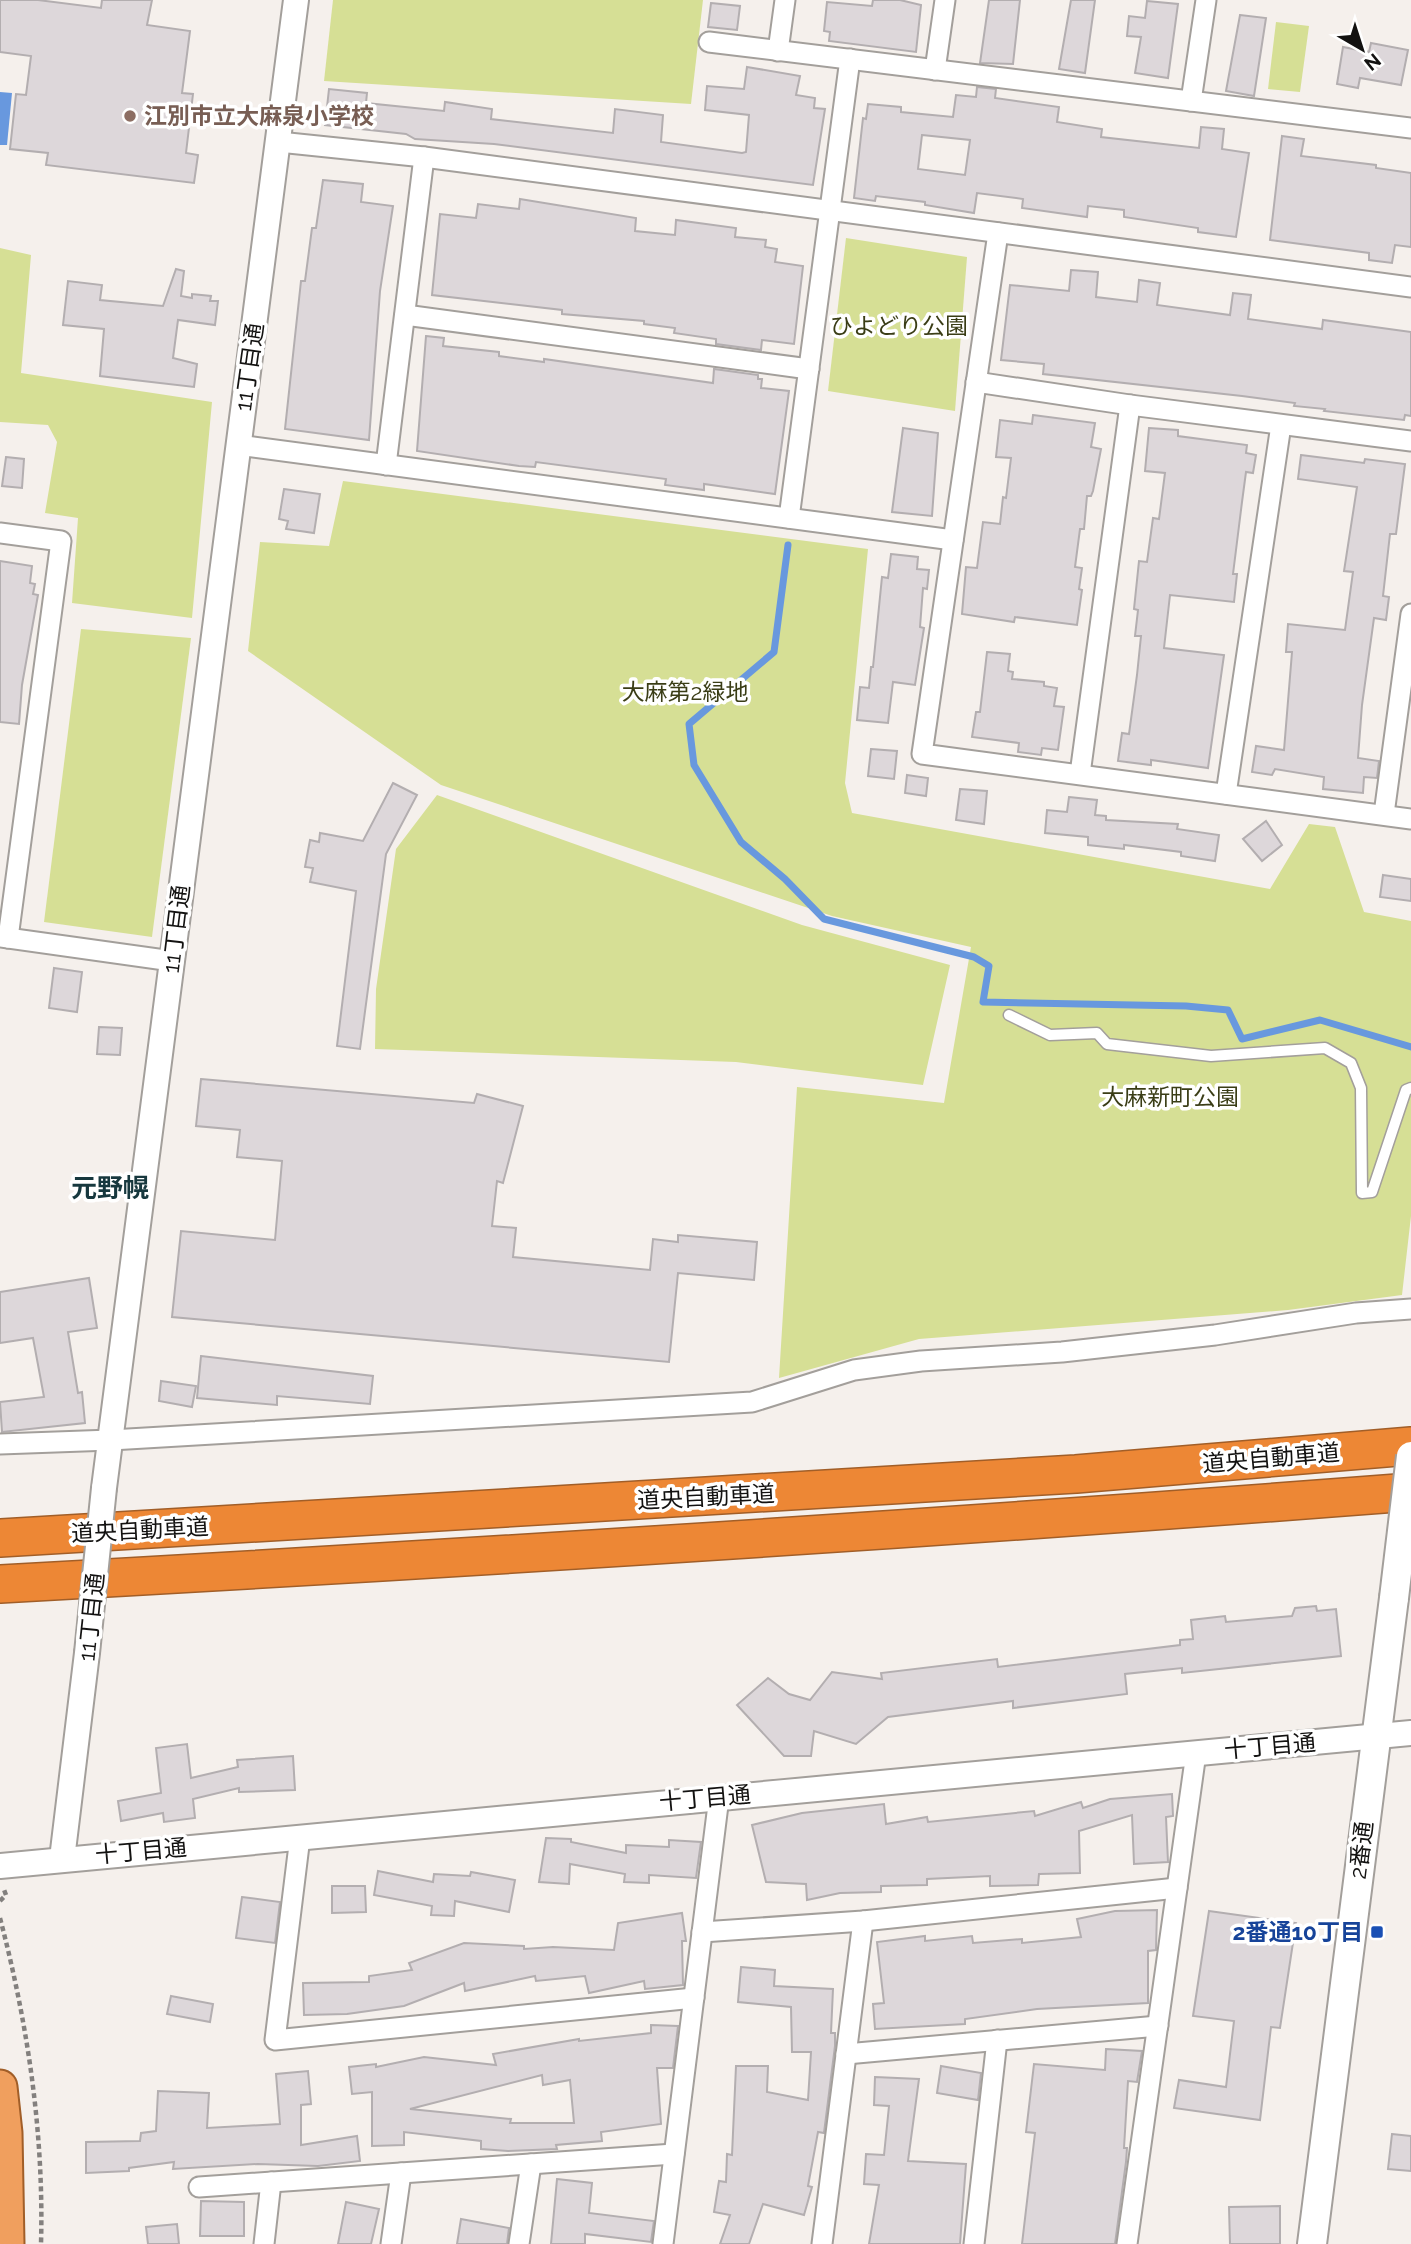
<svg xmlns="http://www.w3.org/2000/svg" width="1411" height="2244" viewBox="0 0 1411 2244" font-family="Raleway,'Noto Sans JP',sans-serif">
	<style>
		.green { fill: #d6df95 }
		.water { fill: #6898de }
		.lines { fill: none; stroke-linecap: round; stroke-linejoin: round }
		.stream { stroke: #6898de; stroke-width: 7 }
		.building { fill: #ddd7da; stroke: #b3aeb0; stroke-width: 2; fill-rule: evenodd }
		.service-casing { stroke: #a39f9b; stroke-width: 13 }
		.minor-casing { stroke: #a39f9b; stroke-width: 23 }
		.tertiary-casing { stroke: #a39f9b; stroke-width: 28 }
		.secondary-casing { stroke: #a39f9b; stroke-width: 32 }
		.trunk-casing { stroke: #a15e28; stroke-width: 37 }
		.motorway-casing { stroke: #a15e28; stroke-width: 40 }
		.path { stroke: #83807e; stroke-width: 4.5; stroke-dasharray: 5 3.5; stroke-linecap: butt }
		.service { stroke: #fff; stroke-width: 10 }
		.minor { stroke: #fff; stroke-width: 19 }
		.tertiary { stroke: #fff; stroke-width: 24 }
		.secondary { stroke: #fff; stroke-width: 28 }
		.trunk { stroke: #f09f5e; stroke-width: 33 }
		.motorway { stroke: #ed8735; stroke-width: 37 }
		.tertiary-bridge-casing { stroke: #a39f9b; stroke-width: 28; stroke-linecap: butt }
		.secondary-bridge-casing { stroke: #a39f9b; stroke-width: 32; stroke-linecap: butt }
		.tertiary-bridge { stroke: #fff; stroke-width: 24 }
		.secondary-bridge { stroke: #fff; stroke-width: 28 }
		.education-dot { fill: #8d6e63; stroke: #fff; stroke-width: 2.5 }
		.transit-dot { fill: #1a4fb4; stroke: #fff; stroke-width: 2.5 }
		.labels { text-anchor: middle; stroke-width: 7; stroke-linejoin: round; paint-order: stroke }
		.education-label { font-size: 23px; font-weight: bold; fill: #785e54; stroke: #fff; text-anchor: start }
		.park-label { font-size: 23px; fill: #3a3d16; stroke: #fff }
		.street-label { font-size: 23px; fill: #131211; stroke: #fff }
		.transit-label { font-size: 23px; font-weight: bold; fill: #164399; stroke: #fff; text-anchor: end }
		.quarter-label { font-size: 26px; font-weight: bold; fill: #17383e; stroke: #fff }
	</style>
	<rect width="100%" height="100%" fill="#f5f0ec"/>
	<!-- green -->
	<g class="green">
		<path d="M333,0h370l-12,104 -367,-23z"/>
		<path d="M1276,22l33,4 -9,66 -32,-3z"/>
		<path d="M846,238l121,19 -12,154 -127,-20z"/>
		<path d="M0,248l31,7 -10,118 191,29 -20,216 -120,-15 6,-85 -33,-5 12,-71 -9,-17 -48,-3z"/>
		<path d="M343,481l525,68 -23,234 7,30 418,76 39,-65 26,3 29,85 47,9v295l-9,79 -114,15 -369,29 -140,39 18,-291 147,16 27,-156 -139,-31 -391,-131 -193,-134 12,-109 69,4z"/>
		<path d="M81,629l110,9 -39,299 -108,-15z"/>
		<path d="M437,795l365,130 148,40 -27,120 -187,-23 -361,-13 1,-60 20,-140z"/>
	</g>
	<!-- water -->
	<path class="water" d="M0,92l12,1 -5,52h-7z"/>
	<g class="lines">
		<!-- stream -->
		<path class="stream" d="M788,545l-14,107 -85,72 5,41 47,77 44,37 39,40 150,38 15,9 -6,36 203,4 42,4 14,29 78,-19 91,27"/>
	</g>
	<!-- building -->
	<g class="building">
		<path d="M0,0h38l63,8 1,-8h50l-5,25 43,6 -8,62 11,1 -7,59 12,2 -4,28 -148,-18 2,-12 -38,-4 6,-55 10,1 5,-39 -31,-4z"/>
		<path d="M873,0h27l21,5 -5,47 -87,-11 1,-9 -6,-1 3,-29 45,4z"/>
		<path d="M989,0h31l-7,64 -33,-1z"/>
		<path d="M1071,0h24l-10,73 -26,-4z"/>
		<path d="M1147,1l31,3 -10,74 -33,-5 6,-36 -14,-1 2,-20 16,2z"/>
		<path d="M711,3l29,3 -3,24 -29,-3z"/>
		<path d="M1240,15l26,3 -12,78 -28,-5z"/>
		<path d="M1371,43l37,7 -7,35 -41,-7 -2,10 -21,-4 6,-37 26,5z"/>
		<path d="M747,67l53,9 -4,19 19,3 -1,10 11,1 -12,76 -319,-41 -79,-5 -9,-5 -81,-9 4,-36 38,4 -1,10 78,8 1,-9 47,7 -1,10 122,14 2,-24 48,6 -2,27 81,11 4,-1 3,-37 -44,-5 2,-24 37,3z"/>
		<path d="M977,87l19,2 -1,9 64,9 -2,15 45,7 -1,8 98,11 2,-21 23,2 -2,20 27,4 -13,84 -38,-5v-4l-74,-11v-7l-36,-4 -1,11 -65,-9 1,-9 -46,-6 -3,20 -49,-8v-3l-49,-6 -1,5 -21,-3 9,-80 3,1 2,-15 33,3v5l52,5 3,-22 20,2zM922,135l48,5 -5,35 -47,-6z"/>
		<path d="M1282,136l22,3 -3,17 75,9v3l35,5v74l-16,-2 -3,18 -23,-3v-7l-99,-13z"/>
		<path d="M323,180l40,4 -2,18 32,4 -13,85 -11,149 -84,-11 16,-148h4l7,-53h4z"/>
		<path d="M520,199l116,19 -1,13 40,4 1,-15 60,8 -1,9 31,3 -1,7 12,2 -2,13 28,4 -9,78 -32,-4 -1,10 -45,-6v-5l-42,-6 1,-5 -31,-4v-3l-82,-7v-4l-130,-15 8,-81 36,4 2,-14 41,5z"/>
		<path d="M176,269l8,2 -3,25 11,2v-4l19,2 -1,5h8l-3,24 -37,-5 -5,38 24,6 -3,23 -94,-11 4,-47 -41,-4 5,-44 34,4 -2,15 63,6z"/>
		<path d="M1071,270l27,2 -2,25 41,5 2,-22 21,3 -3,22 73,10 3,-22 18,2 -3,24 74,10 1,-9 88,12v84l-6,-1 -1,5 -80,-9 1,-2 -31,-3 1,-3 -53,-7 -199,-22 1,-10 -43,-4 9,-75 59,6z"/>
		<path d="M426,336l18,2 -1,8 56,6v4l45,6v-3l169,24 1,-14 44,6v4h4l-1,9 28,3 -14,103 -71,-10v6l-39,-5 1,-6 -130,-17 -1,5 -16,-1 -102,-15z"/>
		<path d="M1033,415l62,8 -4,24 10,2 -8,42 -2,5h-4l-3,33h-4l-5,38 7,1 -3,21 3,1 -5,35 -62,-8 -1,5 -52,-8 4,-47 11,1 6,-46 17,2 3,-27 3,1 5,-40 -15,-1 4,-37 32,4z"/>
		<path d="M903,428l35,5 -6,83 -40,-4z"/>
		<path d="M1149,428l29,2v6l69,9 -1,8 10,2 -3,18 -7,-1 -4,30 -9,72h4l-3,28 -64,-7 -6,53 60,7 -16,113 -57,-8v5l-33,-4 4,-28 7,1 8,-59 4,-39h-6l3,-26 -4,-1 5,-48 8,1 6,-44 6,1 6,-46 -20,-2z"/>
		<path d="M1301,455l63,8 1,-4 40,5 -9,70h-6l-7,62 6,1 -3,23 -12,-2 -12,87 -4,53 21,3 -2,17 -13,-1 -1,16 -40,-4 1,-12 -49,-8 -3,6 -20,-3 4,-26 28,4 8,-98h-6l2,-28 57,6 8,-58 -9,-1 13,-84 -59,-8z"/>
		<path d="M6,457l18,2 -2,29 -20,-2z"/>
		<path d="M284,489l36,5 -6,39 -28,-4 2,-8 -9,-2z"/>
		<path d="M891,554l27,3 -1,12 12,1 -2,19 -4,-1 -3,39 4,1 -9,57 -22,-3 -5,41 -31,-3 3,-33 9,1 2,-21h2l9,-90 6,1z"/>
		<path d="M0,561l32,5 -2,17 5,1 -2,10 5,1 -16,90 -3,39 -19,-2z"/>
		<path d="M987,652l23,2 -2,17 5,1 -1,7 32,3v4l13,2 -3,18 10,1 -6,43 -16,-2 -1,7 -23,-3 1,-9 -47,-6 4,-25h4z"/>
		<path d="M871,749l26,2 -3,28 -26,-3z"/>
		<path d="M907,775l21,3 -2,18 -21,-3z"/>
		<path d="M393,783l24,12 -31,59 -26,195 -23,-3 19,-155 -46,-9 3,-14 -8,-1 5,-27 9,2 1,-9 43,8z"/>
		<path d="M960,789l27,2 -3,33 -28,-4z"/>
		<path d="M1069,797l28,3 -2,15 11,1v4l72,4 -1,5 42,6 -4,26 -34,-5v-4l-57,-7v4l-36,-4v-8l-43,-4 2,-23 20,2z"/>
		<path d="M1266,821l16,24 -20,16 -19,-22z"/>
		<path d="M1383,875l28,4v22l-31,-4z"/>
		<path d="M54,968l28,4 -5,40 -28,-4z"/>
		<path d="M99,1027l23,1 -2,27 -23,-1z"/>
		<path d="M201,1079l273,24 3,-9 46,12 -20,77 -6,-2 -5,45 24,2 -3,29 137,13 3,-31 25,3v-7l79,7 -3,38 -76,-7 -9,89 -497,-45 9,-86 94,9 7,-79 -45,-4 3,-27 -44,-4z"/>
		<path d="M89,1278l8,50 -29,4 10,61 4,-1 3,31 -83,9 -2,-30 44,-5 -11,-59 -33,5v-51z"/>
		<path d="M201,1356l172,20 -3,28 -93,-8v9l-80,-7z"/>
		<path d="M161,1381l35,5 -4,21 -33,-6z"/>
		<path d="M1316,1606l1,5 19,-2 5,47 -159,17v-5l-57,6 2,20 -114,14v-7l-125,16 -32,27 -42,-13 -3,25h-27l-47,-51 31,-27 21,16 21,6 22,-28 50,7 -1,-6 116,-14 1,8 182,-22v-5l13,-1 -2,-19 34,-4 1,6 66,-6 3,-8z"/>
		<path d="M187,1744l4,34 47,-11 -1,-7 56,-4 2,34 -56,2v-4l-46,11 2,19 -31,4 -1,-9 -42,8 -3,-20 43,-8 -5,-45z"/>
		<path d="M1172,1794l1,22 -7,1 2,45 -34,2 -2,-49 -53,16 1,42 -41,1 -1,11 -48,1v-10l-63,3v6l-46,1v6l-41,1 -33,7 -1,-16 -40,-2 -14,-57 50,-12 82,-9 2,20 41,-7 1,5 106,-11 1,5 46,-14 2,6 27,-9z"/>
		<path d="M546,1838l25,1v3l55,11v-8l43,2v-7l32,2 -5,36 -47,-3v8l-25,-1 1,-8 -55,-10 -1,20 -30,-2z"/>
		<path d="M378,1871l55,11 1,-8 36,2 1,-4 44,8 -6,32 -54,-11 -1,15 -23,-1 1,-9 -58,-11z"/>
		<path d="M332,1886h33l1,26 -34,1z"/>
		<path d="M242,1897l38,5 -5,41 -39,-5z"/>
		<path d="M1157,1910l-1,40 -8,1v52l-111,6 -72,10v5l-90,5 -2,-25 11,-1 -7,-61 48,-6v5l47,-5 1,7 49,-4v4l59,-6 -4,-18 38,-8z"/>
		<path d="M1209,1911l87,12 -16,105 -9,-1 -11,93 -86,-12 5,-28 47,7 8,-66 -41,-5z"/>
		<path d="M682,1913l4,28h-4l1,44 -38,4 -1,-8 -55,12 -4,-17 -49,5 -1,-5 -70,15 -1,-8 -60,23 -57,8 -43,1 -1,-32 66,-1v-6l43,-6 -3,-7 55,-20 60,3v3l29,-2 61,3 4,-27z"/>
		<path d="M741,1967l34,3 -1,16 59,3 -2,44h4v13l-11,87 -6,-1 -10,54 4,1 -8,28 -41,-11 -14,40h-29l10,-29 -16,-3 5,-31 7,1 1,-28 5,1 4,-89h32l-1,26 41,8 3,-48h-19l-1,-45 -53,-5z"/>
		<path d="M171,1996l42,8 -3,18 -43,-8z"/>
		<path d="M651,2025l27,1 -5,42h-16l4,56 -60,8 1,9 -46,4 1,4 -49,2 -27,-2v-8l-77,-9v13l-32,1v-54l-20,2 -3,-27 27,-3v3l48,-10 72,8 -3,-11 86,-15v2l72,-8zM542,2075l1,10 27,-5 4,43h-64l1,-4 -101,-10z"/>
		<path d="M1106,2049l36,2 -5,31 -9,-1 -4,67h3l-1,14 -11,82h-93l13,-111 -9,-1 8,-68 71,6z"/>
		<path d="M941,2066l40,7 -3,27 -41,-7z"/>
		<path d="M308,2071l3,33 -10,1v40l56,-9 3,25 -42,5 -60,-2 -85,5 1,-7 -45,6v3l-43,2v-31l54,-1 1,-8 15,-2 2,-40 51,2 -2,35 73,-4 -4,-50z"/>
		<path d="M875,2077l44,2 -11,82 58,3 -6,80h-91l10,-59 -15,-1 2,-30 18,1 5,-49 -15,-1z"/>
		<path d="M1392,2134l19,2v35l-23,-2z"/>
		<path d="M557,2179l35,4 -3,30 65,8 -3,21 -66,-8v10h-34z"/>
		<path d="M201,2201l43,1v34h-44z"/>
		<path d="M346,2202l33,7 -8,35h-33z"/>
		<path d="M1280,2206v38h-50l-1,-37z"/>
		<path d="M461,2219l48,9 -2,16h-50z"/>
		<path d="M177,2224l2,20h-31l-2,-17z"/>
	</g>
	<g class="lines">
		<defs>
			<path id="service" d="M1009,1015l41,20 47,-2 10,11 104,12 114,-8 26,15 10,25 1,105 10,-1 34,-102 5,-2"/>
			<g id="minor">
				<path d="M709,42l702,86"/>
				<path d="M778,51l7,-51"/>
				<path d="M935,70l10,-70"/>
				<path d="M1191,101l15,-101"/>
				<path d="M279,142l145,15 987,130"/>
				<path d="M998,233l-76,521 489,65"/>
				<path d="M405,315l404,54"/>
				<path d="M976,382l154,23 281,36"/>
				<path d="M238,445l715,95"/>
				<path d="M386,465l38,-308"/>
				<path d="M789,518l61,-459"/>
				<path d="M0,533l61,8 -53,397"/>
				<path d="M1080,774l50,-369"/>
				<path d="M1226,794l55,-369"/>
				<path d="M1384,814l27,-200"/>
				<path d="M0,937l172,24"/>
				<path d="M0,1444l111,-4 641,-38 102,-32 67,-9 141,-9 153,-17 141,-22 55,-4"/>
				<path d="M300,1837l-25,203 419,-42"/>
				<path d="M702,1932l161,-11 314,-33"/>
				<path d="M846,2054l312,-28"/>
				<path d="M199,2187l475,-33"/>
				<path d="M264,2244l7,-62"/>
				<path d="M391,2244l10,-71"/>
				<path d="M519,2244l12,-80"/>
				<path d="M663,2244l56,-447"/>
				<path d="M822,2244l41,-323"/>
				<path d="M974,2244l23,-204"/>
				<path d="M1127,2244l69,-491"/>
			</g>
			<g id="tertiary">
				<path d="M104,1488l192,-1488"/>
				<path d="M62,1859l25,-206"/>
				<path d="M0,1866l1411,-133"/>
			</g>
			<path id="secondary" d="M1312,2244l82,-646"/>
			<path id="trunk" d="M0,2087l5,46 2,111"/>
			<g id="motorway">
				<path d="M0,1538l1076,-64 335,-28"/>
				<path d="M0,1584c471,-26 941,-56 1411,-92"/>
			</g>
		</defs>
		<!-- service casing -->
		<use href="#service" class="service-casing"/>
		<!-- minor casing -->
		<use href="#minor" class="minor-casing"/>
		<!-- tertiary casing -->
		<use href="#tertiary" class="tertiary-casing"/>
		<!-- secondary casing -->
		<use href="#secondary" class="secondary-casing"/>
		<!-- trunk casing -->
		<use href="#trunk" class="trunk-casing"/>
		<!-- motorway casing -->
		<use href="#motorway" class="motorway-casing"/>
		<!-- path -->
		<g class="path">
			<path d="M0,1901l6,-6 -3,-8"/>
			<path d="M0,1918c28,107 44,216 41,326"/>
		</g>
		<!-- service -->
		<use href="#service" class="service"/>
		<!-- minor -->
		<use href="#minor" class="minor"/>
		<!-- tertiary -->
		<use href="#tertiary" class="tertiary"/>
		<!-- secondary -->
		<use href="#secondary" class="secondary"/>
		<!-- trunk -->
		<use href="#trunk" class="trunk"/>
		<!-- motorway -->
		<use href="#motorway" class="motorway"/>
		<defs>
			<path id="tertiary-bridge" d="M87,1653l17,-165"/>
			<path id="secondary-bridge" d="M1394,1598l17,-142"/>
		</defs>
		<!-- tertiary-bridge casing -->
		<use href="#tertiary-bridge" class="tertiary-bridge-casing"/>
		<!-- secondary-bridge casing -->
		<use href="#secondary-bridge" class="secondary-bridge-casing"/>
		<!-- tertiary-bridge -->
		<use href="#tertiary-bridge" class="tertiary-bridge"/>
		<!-- secondary-bridge -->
		<use href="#secondary-bridge" class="secondary-bridge"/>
	</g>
	<!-- markers -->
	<circle class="education-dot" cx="130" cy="116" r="7"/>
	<rect class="transit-dot" x="1370" y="1925" width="14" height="14" rx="3.5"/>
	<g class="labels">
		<!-- education labels -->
		<g class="education-label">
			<text x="144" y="124">江別市立大麻泉小学校</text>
		</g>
		<!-- park labels -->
		<g class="park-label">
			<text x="899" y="334">ひよどり公園</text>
			<text x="685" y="700">大麻第2緑地</text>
			<text x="1170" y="1105">大麻新町公園</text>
		</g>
		<!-- street labels -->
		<g class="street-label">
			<text transform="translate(249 367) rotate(-82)" y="8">11丁目通</text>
			<text transform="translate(176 929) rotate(-83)" y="8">11丁目通</text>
			<text transform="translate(1271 1458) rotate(-5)" y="8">道央自動車道</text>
			<text transform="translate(706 1497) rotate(-3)" y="8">道央自動車道</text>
			<text transform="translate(140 1530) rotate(-3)" y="8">道央自動車道</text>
			<text transform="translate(91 1617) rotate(-84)" y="8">11丁目通</text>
			<text transform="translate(1270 1746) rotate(-5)" y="8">十丁目通</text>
			<text transform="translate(705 1798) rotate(-5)" y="8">十丁目通</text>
			<text transform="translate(1361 1850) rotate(-83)" y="8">2番通</text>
			<text transform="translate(141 1851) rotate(-5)" y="8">十丁目通</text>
		</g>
		<!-- transit labels -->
		<g class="transit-label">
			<text x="1363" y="1940">2番通10丁目</text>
		</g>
		<!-- quarter labels -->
		<g class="quarter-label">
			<text x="110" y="1197">元野幌</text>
		</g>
	</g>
	<!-- north arrow -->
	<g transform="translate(1362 49) rotate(141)" stroke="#ffffff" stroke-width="5" paint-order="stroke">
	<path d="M0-5L12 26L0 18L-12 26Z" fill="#131211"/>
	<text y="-10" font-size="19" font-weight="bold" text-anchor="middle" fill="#131211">N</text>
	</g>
</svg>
